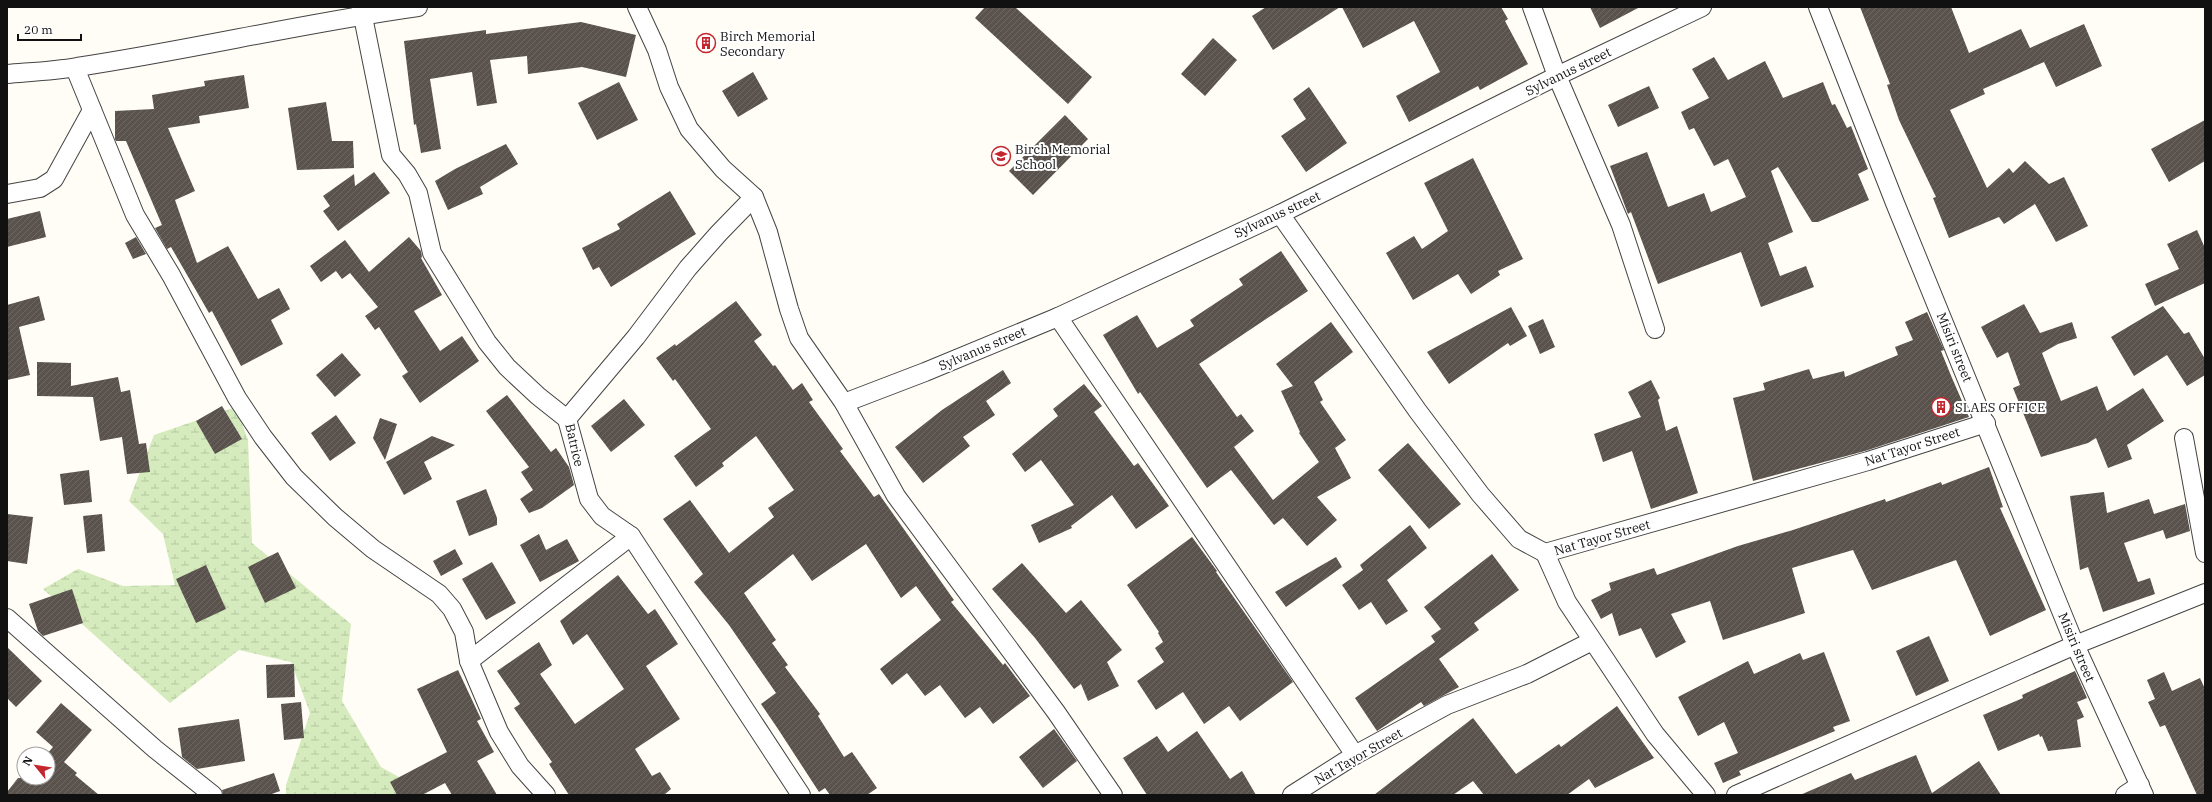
<svg xmlns="http://www.w3.org/2000/svg" width="2212" height="802" viewBox="0 0 2212 802" font-family="'IBM Plex Serif',serif">
	<style>
		.wetland { fill: url(#wetland-marsh) }
		.building { fill: url(#building-hatch) }
		.lines { fill: none; stroke-linecap: round; stroke-linejoin: round }
		.minor-casing { stroke: #444; stroke-width: 20 }
		.minor { stroke: #fff; stroke-width: 18 }
		.labels { text-anchor: middle; stroke-width: 4; stroke-linejoin: round; paint-order: stroke }
		.poi-label { font-size: 13px; fill: #111; stroke: #fff; text-anchor: start }
		.street-label { font-size: 13px; fill: #111; stroke: #fff }
	</style>
	<defs>
		<pattern id="wetland-marsh" width="20" height="14" patternUnits="userSpaceOnUse"><rect width="20" height="14" fill="#d5ebbd"/><path d="M1 5h8M5 5V1M11 12h8M15 12V8" fill="none" stroke="#b6c8a1"/></pattern>
		<pattern id="building-hatch" width="6" height="6" patternUnits="userSpaceOnUse"><rect width="6" height="6" fill="#5a524d"/><path d="M-1 1l2-2M0 6l6-6M5 7l2-2" fill="none" stroke="#6d6662"/></pattern>
	</defs>
	<rect width="100%" height="100%" fill="#fffdf5"/>
	<!-- wetland -->
	<path class="wetland" d="M236,407l12,33 4,103 99,81 -9,77 39,66 45,25 2,3h-142v-10l24,-72 -19,-51 -52,-12 -69,53 -127,-114 35,-20 45,17 52,-1 -12,-51 -34,-33 25,-66z"/>
	<!-- building -->
	<g class="building">
		<path d="M985,7h30l77,70 -24,27 -93,-86z"/>
		<path d="M1266,7h74l-67,43 -21,-34z"/>
		<path d="M1342,7h159l7,12 -3,2 23,43 -48,26 -2,-4 -69,36 -13,-26 44,-24 -26,-51 -51,27z"/>
		<path d="M1590,7h50l-40,21z"/>
		<path d="M1860,7h91l18,46 52,-24 9,19 54,-24 18,42 -46,21 -12,-25 -61,27 2,5 -35,16 37,78 22,-20 4,5 12,-12 24,23 15,-7 24,49 -32,16 -21,-38 -31,20 -5,-7 -50,21 -16,-40 3,-1 -37,-77 -12,-35 3,-1z"/>
		<path d="M581,22l55,13 -10,42 -44,-10 -54,7 -1,-18 -37,4 7,43 -20,3 -5,-34 -42,7 11,70 -20,4 -5,-29 -2,1 -10,-84 82,-11v4z"/>
		<path d="M1213,38l24,22 -32,36 -24,-22z"/>
		<path d="M1714,57l14,23 37,-19 18,37 40,-16 9,23 3,-1 12,24 4,-2 17,43 -10,5 11,26 -51,22h-6l-34,-55 -7,4 22,61 -25,11 12,33 26,-10 8,21 -53,20 -20,-55 -83,32 -27,-72 -3,2 -18,-48 37,-14 21,55 36,-14 7,19 35,-15 -18,-38 -14,7 -20,-38 -5,2 -8,-18 28,-14 -17,-29z"/>
		<path d="M753,72l15,27 -30,18 -16,-26z"/>
		<path d="M244,75l5,33 -50,8 1,7 -32,5 27,63 -20,9 22,63 31,-17 30,53 21,-11 11,21 -19,11 12,24 -42,22 -29,-55 -3,2 -38,-66 -4,2 -12,-21 7,-3 -36,-84h-10l-1,-2v-28l39,-2 -2,-14 53,-9 -1,-5z"/>
		<path d="M619,82l19,38 -41,20 -19,-37z"/>
		<path d="M1649,86l10,22 -41,19 -10,-22z"/>
		<path d="M1309,87l38,56 -41,29 -25,-36 25,-17 -13,-20z"/>
		<path d="M326,102l6,39h21l1,27 -57,2 -9,-62z"/>
		<path d="M1065,115l23,24 -55,56 -24,-24z"/>
		<path d="M2205,120v41l-36,21 -18,-33z"/>
		<path d="M506,144l12,20 -38,23 3,7 -35,16 -13,-29 20,-12z"/>
		<path d="M1473,158l50,101 -25,12 2,4 -29,19 -13,-20 -45,26 -27,-47 28,-17 8,13 26,-18 -24,-48z"/>
		<path d="M374,172l16,21 -52,38 -15,-20 7,-5 -7,-10 31,-22 1,12z"/>
		<path d="M670,191l26,43 -85,53 -12,-20 -6,3 -11,-22 38,-19 -3,-5z"/>
		<path d="M40,211l6,26 -39,10v-28z"/>
		<path d="M2197,230l8,18v35l-50,23 -10,-22 34,-15 -12,-25z"/>
		<path d="M136,237l10,17 -13,5 -8,-16z"/>
		<path d="M409,237l12,14 1,6 -1,1 21,37 -28,16 26,40 22,-15 17,25 -59,42 -18,-27 6,-4 -29,-45 -4,3 -10,-14 13,-9 -28,-34 -8,6 -6,-8 -15,11 -11,-16 35,-26 24,32z"/>
		<path d="M1281,251l27,40 -109,73 38,53 4,-3 13,17 -20,16 39,53 46,-38 -20,-29 1,-1 -19,-41 12,-5 -17,-22 55,-42 22,30 -39,30 9,18 -3,2 26,38 -11,8 16,30 -34,19 20,23 -30,26 -24,-28 -9,7 -43,-55 -24,18 -67,-96 -2,2 -35,-59 34,-20 20,33 37,-22 -4,-6 53,-35 -4,-6z"/>
		<path d="M39,296l6,24 -26,7 11,48 -23,5v-75z"/>
		<path d="M736,301l26,34 -8,6 19,25 2,-1 18,25 9,-7 11,17 -4,2 34,47 -3,2 34,46 5,-3 75,106 -3,2 52,63 2,-2 25,33 -37,28 -13,-17 -15,11 -25,-33 -15,11 -18,-23 -15,12 -12,-16 61,-49 -25,-34 -15,12 -35,-54 -54,37 -19,-27 -49,39 32,47 -4,3 16,22 -3,2 35,47 -2,2 26,41 8,-5 25,36 -10,7h-37l-5,-7 -6,4 -41,-63 -17,-25 15,-11 -47,-68 -35,-43 9,-8 -40,-55 27,-19 39,53 45,-36 -6,-9 26,-18 -38,-54 -34,27 2,3 -28,21 -22,-31 37,-27 -36,-50 -2,2 -17,-23 19,-14 1,2z"/>
		<path d="M2024,304l16,29 32,-11 5,16 -19,6 -16,9 19,48 36,-15 10,25 36,-23 21,33 -37,24 5,14 -24,9 -12,-30 -8,5 -47,14 -28,-69 7,-3 -12,-33 -11,6 -16,-31z"/>
		<path d="M2163,306l21,28 5,-2 16,27v16l-18,11 -20,-31 -33,21 -23,-39z"/>
		<path d="M1511,307l16,29 -17,10 -2,-3 -59,41 -22,-32z"/>
		<path d="M1927,312l17,38 -3,1 11,27 17,39 -104,34 -112,30 -20,-83 32,-8 -2,-7 46,-14 4,10 31,-8 1,6 53,-22 -3,-8 18,-7 -8,-18z"/>
		<path d="M1543,319l12,28 -15,7 -12,-28z"/>
		<path d="M342,353l19,22 -26,22 -19,-22z"/>
		<path d="M37,362l34,1v23l47,-9 3,15 9,-2 9,54 7,-1 4,29 -23,2 -5,-37 -22,4 -7,-44 -56,-1z"/>
		<path d="M1003,370l8,13 -25,18 9,14 -32,22 7,9 -47,37 -28,-36 47,-37z"/>
		<path d="M1651,380l9,18 -2,2 8,31 11,-5 21,67 -47,16 -19,-58 -29,11 -9,-28 47,-17 -13,-25z"/>
		<path d="M1084,384l18,22 -8,6 40,54 4,-3 31,43 -33,23 -24,-34 -41,31 1,2 -33,15 -8,-18 43,-20 -33,-45 -16,12 -13,-18 46,-38 -5,-7z"/>
		<path d="M507,395l44,57 5,-4 13,19 5,18 -32,23 -13,5 -9,-14 13,-9 -12,-18 8,-5 -43,-56z"/>
		<path d="M624,399l21,26 -34,27 -20,-26z"/>
		<path d="M222,406l20,33 -27,15 -19,-33z"/>
		<path d="M336,415l20,28 -26,18 -19,-28z"/>
		<path d="M380,418l17,6 -12,36 -12,-22z"/>
		<path d="M432,436l23,9 -31,17 8,17 -28,16 -18,-33z"/>
		<path d="M1408,443l53,61 -32,25 -51,-59z"/>
		<path d="M1989,467l14,40 -3,1 46,102 -56,26 -34,-76 -84,30 -19,-40 -61,18 13,45 -82,27 -13,-39 -39,13 15,28 -30,16 -15,-30 -22,8 -7,-23 -11,6 -10,-19 20,-10 -2,-7 45,-15 3,7 81,-29 55,-16 92,-31 1,3 55,-20 1,3z"/>
		<path d="M89,470l3,32 -28,3 -4,-31z"/>
		<path d="M486,489l11,29v7l-28,11 -13,-35z"/>
		<path d="M2104,492l3,21 42,-14 5,15 31,-10 5,27 -24,8 -3,-9 -39,13 14,39 12,-4 5,16 -52,18 -15,-45 -8,3 -10,-74z"/>
		<path d="M7,514l26,3 -6,47 -20,-3z"/>
		<path d="M102,514l3,37 -18,2 -4,-37z"/>
		<path d="M1410,525l17,23 -40,32 21,31 -22,14 -15,-23 -12,8 -17,-25 21,-15 -3,-5z"/>
		<path d="M539,534l7,16 21,-11 12,22 -39,21 -20,-37z"/>
		<path d="M1192,537l25,34 -1,1 77,110 -53,39 -11,-15 -25,18 -21,-32 -27,18 -19,-29 27,-19 -9,-14 8,-6 -5,-9 1,-1 -32,-47z"/>
		<path d="M455,549l8,15 -22,12 -8,-15z"/>
		<path d="M278,552l18,36 -31,15 -17,-36z"/>
		<path d="M1492,554l27,36 -45,33 5,7 -40,29 20,28 -35,19 -3,-4 -44,29 -22,-33 80,-56 -4,-6 10,-7 -17,-22z"/>
		<path d="M1336,557l6,10 -56,40 -11,-15z"/>
		<path d="M492,562l24,41 -30,17 -24,-41z"/>
		<path d="M1022,563l44,50 15,-13 41,50 -15,12 12,24 -31,15 -7,-17 -7,5 -39,-51 -43,-49z"/>
		<path d="M206,565l20,44 -30,14 -20,-44z"/>
		<path d="M618,575l30,39 7,-5 23,35 -32,22 34,53 -45,30 17,27 8,-4 11,17 -7,6h-95l-20,-31 3,-2 -38,-54 6,-4 -23,-33 42,-29 13,23 -12,9 35,50 49,-35 -37,-55 -14,11 -13,-24z"/>
		<path d="M72,589l11,34 -40,13 -5,-5 -9,-27z"/>
		<path d="M1929,636l20,45 -33,15 -20,-45z"/>
		<path d="M7,647l35,34 -26,26 -9,-9z"/>
		<path d="M1824,652l26,69 -17,6 2,4 -96,40 2,4 -18,8 -9,-20 24,-10 -14,-31 -26,14 -20,-39 70,-36 6,13 46,-21 3,7z"/>
		<path d="M294,664l1,33 -28,1 -1,-33z"/>
		<path d="M458,670l23,49 -4,2 17,31 -17,9 20,34h-45l-7,-12 -23,12h-25l-7,-13 57,-30 -30,-63z"/>
		<path d="M2075,671l12,27 -10,4 7,15 -7,3 4,27 -33,4 -6,-15 -2,1 -1,-3 -41,17 -15,-36 40,-17 -1,-3z"/>
		<path d="M2164,672l8,19 28,-13 5,11v106h-8l-32,-70 -5,2 -12,-25 7,-3 -8,-19z"/>
		<path d="M301,702l3,36 -20,2 -3,-36z"/>
		<path d="M61,703l31,27 -28,32 13,11 -2,2 24,20h-92v-3l11,-14h30l-1,-24 6,-7 -17,-15z"/>
		<path d="M1617,706l37,52 -59,30 -6,-9 -22,16h-83l-11,-14 -20,14h-79l99,-77 43,56 43,-30 2,3z"/>
		<path d="M239,719l6,42 -48,8 -15,-12 -4,-29z"/>
		<path d="M1054,729l23,32 -34,27 -24,-31z"/>
		<path d="M1197,731l33,48 12,-8 14,24h-109l-24,-37 34,-22 11,16z"/>
		<path d="M1916,755l16,38 47,-32 22,34h-201l51,-22 4,7z"/>
		<path d="M274,773l6,18 -11,4h-46l-1,-5z"/>
	</g>
	<g class="lines">
		<defs>
			<g id="minor">
				<path d="M361,7l30,148 16,19 11,19 14,60 55,89 20,25 31,29 29,23"/>
				<path d="M637,7l20,43 12,37 20,42 34,40 31,28 14,35 21,77 10,29 45,65 52,93 160,216 57,83"/>
				<path d="M1532,7l25,69 64,149 34,104"/>
				<path d="M1818,7l77,196 180,442 69,150"/>
				<path d="M75,68l60,147 36,60 66,123 26,39 31,40 41,40 38,32 66,45 13,15 12,23 5,29 30,71 21,34 26,29"/>
				<path d="M7,74c23,-2 47,-3 70,-7 114,-17 226,-44 341,-60"/>
				<path d="M7,194l33,-6 14,-9 38,-69"/>
				<path d="M1280,214l137,196 63,84 39,45 26,14"/>
				<path d="M1058,317l297,438"/>
				<path d="M844,403l81,-31 133,-55 222,-103 277,-138 145,-69"/>
				<path d="M567,419l22,80 13,17 29,20 170,259"/>
				<path d="M567,419l69,-82 52,-69 31,-35 35,-36"/>
				<path d="M2184,438l21,115"/>
				<path d="M1545,553l323,-92 118,-38"/>
				<path d="M1545,553l22,49 88,132 51,61"/>
				<path d="M7,618l148,131 58,46"/>
				<path d="M469,661l162,-125"/>
				<path d="M1292,795l63,-40 92,-50 80,-31 65,-33"/>
				<path d="M1736,795l339,-150 130,-52"/>
				<path d="M2125,795l15,-10"/>
			</g>
		</defs>
		<!-- minor casing -->
		<use href="#minor" class="minor-casing"/>
		<!-- minor -->
		<use href="#minor" class="minor"/>
	</g>
	<!-- icons -->
	<defs>
		<symbol id="building-ring" viewBox="-11 -11 22 22"><circle r="9.5" fill="#fff" stroke="#c4262e" stroke-width="1.5"/><path d="M-4-6H4V6H1V3H-1V6H-4ZM-2.5-4.3h1.7v1.8h-1.7ZM.8-4.3h1.7v1.8H.8ZM-2.5-1h1.7V.8h-1.7ZM.8-1h1.7V.8H.8Z" fill="#c4262e"/></symbol>
		<symbol id="school-ring" viewBox="-11 -11 22 22"><circle r="9.5" fill="#fff" stroke="#c4262e" stroke-width="1.5"/><path d="M0-5L7-2L0 1L-7-2ZM-4 1L0 2.5L4 1V4Q0 6-4 4Z" fill="#c4262e"/></symbol>
	</defs>
	<g fill-rule="evenodd">
		<use href="#building-ring" x="695" y="32" width="22" height="22"/>
		<use href="#school-ring" x="990" y="145" width="22" height="22"/>
		<use href="#building-ring" x="1930" y="396" width="22" height="22"/>
	</g>
	<g class="labels">
		<!-- poi labels -->
		<g class="poi-label">
			<text x="720" y="41">Birch Memorial<tspan x="720" dy="15">Secondary</tspan></text>
			<text x="1015" y="154">Birch Memorial<tspan x="1015" dy="15">School</tspan></text>
			<text x="1955" y="412">SLAES OFFICE</text>
		</g>
		<!-- street labels -->
		<g class="street-label">
			<text transform="translate(1568 71) rotate(-26)" y="5">Sylvanus street</text>
			<text transform="translate(1277 214) rotate(-25)" y="5">Sylvanus street</text>
			<text transform="translate(1955 347) rotate(68)" y="5">Misiri street</text>
			<text transform="translate(982 348) rotate(-23)" y="5">Sylvanus street</text>
			<text transform="translate(575 445) rotate(77)" y="5">Batrice</text>
			<text transform="translate(1912 446) rotate(-18)" y="5">Nat Tayor Street</text>
			<text transform="translate(1602 537) rotate(-16)" y="5">Nat Tayor Street</text>
			<text transform="translate(2077 647) rotate(67)" y="5">Misiri street</text>
			<text transform="translate(1358 756) rotate(-30)" y="5">Nat Tayor Street</text>
		</g>
	</g>
	<!-- border -->
	<rect width="2212" height="802" fill="none" stroke="#111111" stroke-width="16"/>
	<!-- north arrow -->
	<g transform="translate(36 766) rotate(300)"><circle r="19" fill="#ffffff" stroke="#a0a0a0"/>
	<path d="M0-3L7 15L0 10L-7 15Z" fill="#c4262e"/>
	<text y="-6" font-size="11" font-weight="bold" text-anchor="middle" fill="#111111">N</text>
	</g>
	<!-- scale -->
	<path d="M18 34v6h63v-6" fill="none" stroke="#111111" stroke-width="2"/>
	<text x="24" y="34" font-size="12" fill="#111111" stroke="#ffffff" stroke-width="3" paint-order="stroke">20 m</text>
</svg>
